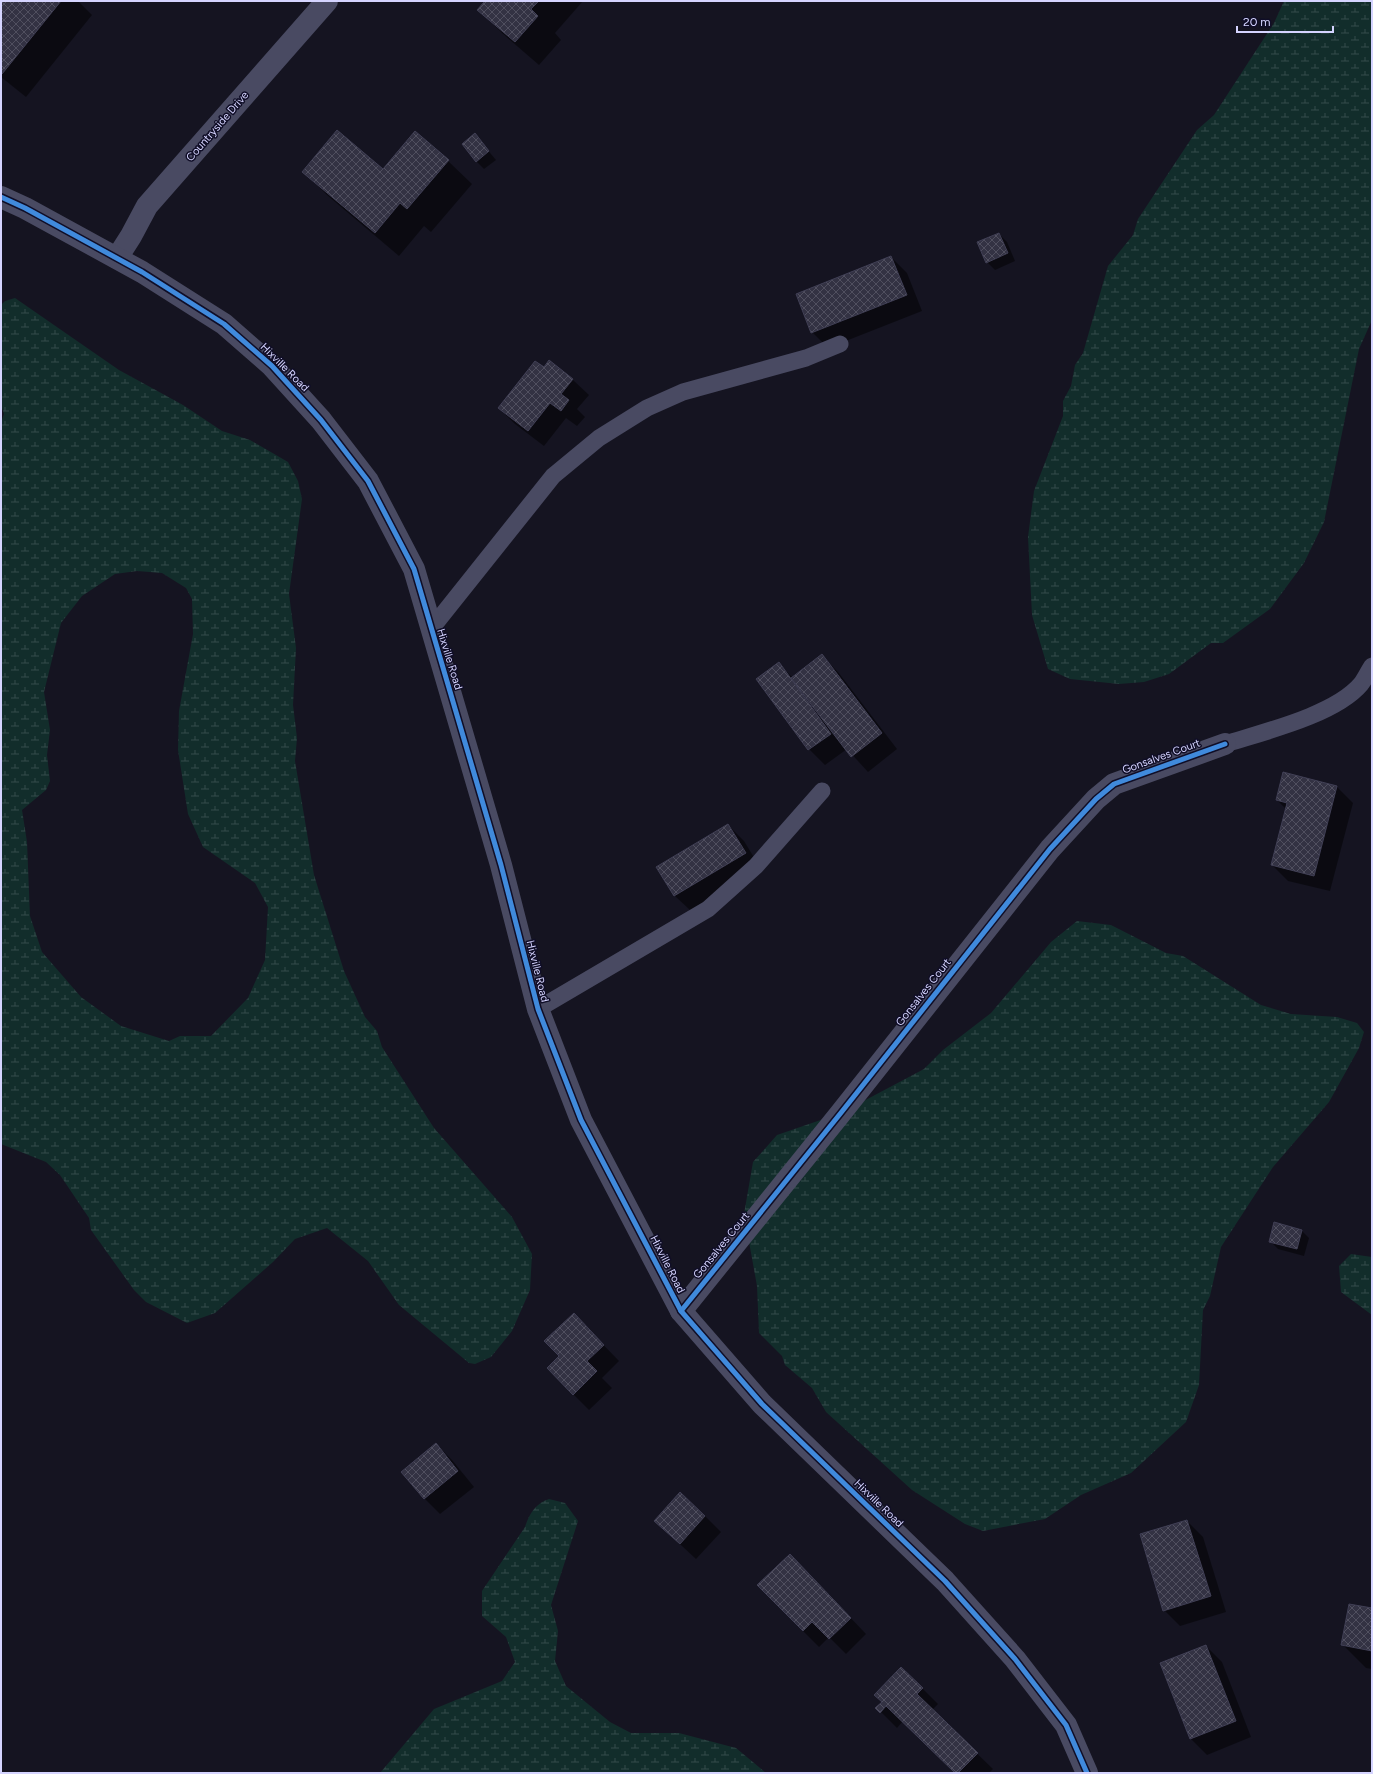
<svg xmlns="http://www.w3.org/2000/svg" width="1373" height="1774" viewBox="0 0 1373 1774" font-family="Figtree,sans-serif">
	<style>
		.wetland { fill: url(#wetland-marsh); fill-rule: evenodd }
		.shadow { fill: #0007 }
		.building { fill: url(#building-cross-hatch); stroke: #403f55 }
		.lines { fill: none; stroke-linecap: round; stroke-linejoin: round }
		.service { stroke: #494a62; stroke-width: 17 }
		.minor { stroke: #494a62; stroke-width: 22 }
		.tertiary { stroke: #494a62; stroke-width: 22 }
		.cycleway-casing { stroke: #100e27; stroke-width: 8 }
		.cycleway { stroke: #408adc; stroke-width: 5 }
		.labels { text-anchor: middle; stroke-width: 3; stroke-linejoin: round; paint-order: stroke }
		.street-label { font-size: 11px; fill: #d5d4ff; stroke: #100e27 }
	</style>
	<defs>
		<pattern id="wetland-marsh" width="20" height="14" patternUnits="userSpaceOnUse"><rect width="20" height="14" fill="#122d2b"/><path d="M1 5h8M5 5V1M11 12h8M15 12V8" fill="none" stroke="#344b4b"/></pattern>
		<pattern id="building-cross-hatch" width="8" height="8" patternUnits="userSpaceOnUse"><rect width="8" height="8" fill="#333243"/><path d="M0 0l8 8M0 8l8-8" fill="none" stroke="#504f5f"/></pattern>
	</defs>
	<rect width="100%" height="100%" fill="#151421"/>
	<!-- wetland -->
	<g class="wetland">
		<path d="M1284,1h88v319l-13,29 -35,173 -20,41 -34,46 -47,34h-12l-42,31 -25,8 -25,2 -49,-5 -22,-10 -16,-54 -4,-78 6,-46 29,-75v-15l8,-15 4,-21 8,-12 25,-87 25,-31 5,-16 59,-89 17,-15 60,-92z"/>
		<path d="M15,298l104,72 64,35 39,26 28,9 38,22 10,19 4,18 -13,95 7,54 -3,57 4,33 -2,23 19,114 30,96 21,46 12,14 5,16 52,81 78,89 20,37 -2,36 -18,41 -21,26 -16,7 -6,-1 -70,-58 -31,-44 -41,-33 -32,11 -22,23 -58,51 -28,10 -41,-21 -12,-12 -43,-60 -2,-12 -29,-43 -14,-13 -45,-18v-722l3,-8 -3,-9v-100l4,-4zM137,571l25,2 24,15 6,11 1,35 -14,77 -1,39 10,64 15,33 52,36 13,24 -3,53 -17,38 -37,38h-31l-11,5 -48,-15 -40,-29 -39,-45 -12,-36 -3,-74 -5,-32 24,-20 4,-9 -3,-26 3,-25 -6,-38 17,-69 21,-27 33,-22z"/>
		<path d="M1077,921l34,4 55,28 17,3 78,49 30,9 46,3 20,6 7,9 -5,16 -30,54 -56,65 -52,80 -11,49 -7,14 -4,75 -13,37 -55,51 -50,22 -36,24 -62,12 -18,-7 -53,-34 -86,-78 -14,-24 -27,-23 -3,-9 -23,-23 -2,-47 -13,-72 9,-52 24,-27 64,-22 83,-44 19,-19 48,-37 60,-71z"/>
		<path d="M1351,1254l21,3v58l-31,-23 -2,-26z"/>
		<path d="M549,1499l16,4 13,18 -27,84 7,26 -3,30 11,25 44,36 21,11h48l57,15 30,25h-386l54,-64 68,-28 13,-19 -9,-25 -24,-21v-25l43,-64c4,-13 11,-24 24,-28z"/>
	</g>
	<!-- shadow -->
	<g class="shadow">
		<path d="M1,1h77l14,14 -66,82 -25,-20z"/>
		<path d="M486,1h97l-28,32 6,7 -22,25 -37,-32 -24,-24z"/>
		<path d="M475,135l21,25 -12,9 -8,-8z"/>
		<path d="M448,161l24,23 -41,48 -7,-6 -25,30 -72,-61 -23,-23 79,-2z"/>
		<path d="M999,234l8,8 8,19 -20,9 -8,-8z"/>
		<path d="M891,257l16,16 15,38 -94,37 -16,-16z"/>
		<path d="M549,361l24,19 16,15 -12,14 8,8 -8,9 -11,-8 -22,28 -29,-22 -16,-16 45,-40z"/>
		<path d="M822,656l16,16 59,77 -29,23 -21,-23 -22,16 -16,-16 -30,-85 14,14z"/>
		<path d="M1337,787l16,16 -23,88 -42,-10 -16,-16 14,-56 -9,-9z"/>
		<path d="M728,825l16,16 17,28 -70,42 -16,-15 -17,-28z"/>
		<path d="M1301,1230l8,8 -5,18 -26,-7 -8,-8z"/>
		<path d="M589,1330l30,31 -17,17 10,10 -23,22 -16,-16 -12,-38z"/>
		<path d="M436,1444l16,16 22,27 -34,27 -16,-16z"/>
		<path d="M705,1516l16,16 -25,27 -41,-38z"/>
		<path d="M1187,1521l16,16 23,75 -46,14 -16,-16z"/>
		<path d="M806,1571l60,63 -20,20 -17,-17 -10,10 -16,-16z"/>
		<path d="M1372,1609v60l-6,-1 -24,-24z"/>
		<path d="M1206,1646l16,16 29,75 -44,18 -16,-16 -30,-76z"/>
		<path d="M922,1688l16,16 -6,6 61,59 -4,4h-33l-53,-52 -6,7 -20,-20z"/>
	</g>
	<!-- building -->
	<g class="building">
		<path d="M1,1h60l-59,73h-1z"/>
		<path d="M485,1h54l-8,8 7,7 -23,26 -38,-32z"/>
		<path d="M337,130l46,39 32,-38 34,29 -42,49 -7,-6 -25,30 -73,-61z"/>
		<path d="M475,133l14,18 -13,11 -14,-18z"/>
		<path d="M999,233l9,20 -22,10 -9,-21z"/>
		<path d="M891,256l16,39 -96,38 -15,-39z"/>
		<path d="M549,360l24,19 -12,15 8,6 -8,11 -11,-8 -22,28 -30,-23 37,-47 9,6z"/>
		<path d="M822,654l60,79 -31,24 -60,-79z"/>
		<path d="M779,662l52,72 -23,16 -52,-71z"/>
		<path d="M1283,772l54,14 -23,90 -43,-11 16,-62 -11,-3z"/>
		<path d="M728,824l18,29 -72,43 -18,-29z"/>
		<path d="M1274,1222l28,8 -5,19 -28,-7z"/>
		<path d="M574,1313l30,32 -17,16 10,10 -24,24 -26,-27 12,-12 -15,-15z"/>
		<path d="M436,1443l22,28 -34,28 -23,-27z"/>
		<path d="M680,1492l25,24 -25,28 -26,-23z"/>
		<path d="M1187,1520l24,76 -48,15 -23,-77z"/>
		<path d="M790,1554l61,64 -22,21 -17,-17 -9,9 -46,-46z"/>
		<path d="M1349,1604l23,4v43l-31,-6z"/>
		<path d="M1206,1645l30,76 -46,18 -30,-76z"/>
		<path d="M901,1667l22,21 -6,6 61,59 -20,20h-3l-69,-67 -6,7 -5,-5 7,-6 -8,-7z"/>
	</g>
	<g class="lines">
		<!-- service -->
		<g class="service">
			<path d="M431,629l122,-153 46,-38 48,-30 36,-16 123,-34 34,-14"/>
			<path d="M1225,744c38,-12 110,-29 136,-60 4,-5 7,-12 11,-18"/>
			<path d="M538,1009l170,-100 48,-43 66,-75"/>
		</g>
		<!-- minor -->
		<g class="minor">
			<path d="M117,258l14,-22 16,-30 180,-205"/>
			<path d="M681,1311l159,-197 210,-265 46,-50 18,-15 111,-40"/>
		</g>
		<!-- tertiary -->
		<path class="tertiary" d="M1,197l24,11 117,64 82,52 48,42 49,54 47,61 46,88 87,296 37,144 43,111 100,191 81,93 183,177 70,78 51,66 21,48"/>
		<defs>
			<g id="cycleway">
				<path d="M1,197l24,11 117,64 82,52 48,42 49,54 47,61 46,88 87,296 37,144 43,111 100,191 81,93 183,177 70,78 51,66 21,48"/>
				<path d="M681,1311l159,-197 210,-265 46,-50 18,-15 111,-40"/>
			</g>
		</defs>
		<!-- cycleway casing -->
		<use href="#cycleway" class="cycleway-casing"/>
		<!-- cycleway -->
		<use href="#cycleway" class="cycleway"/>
	</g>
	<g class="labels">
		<!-- street labels -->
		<g class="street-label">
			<text transform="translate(217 126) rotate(-49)" y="4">Countryside Drive</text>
			<text transform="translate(285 367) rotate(45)" y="4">Hixville Road</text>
			<text transform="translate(450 659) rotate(73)" y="4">Hixville Road</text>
			<text transform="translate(1161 756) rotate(-20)" y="4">Gonsalves Court</text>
			<text transform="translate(538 971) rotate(76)" y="4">Hixville Road</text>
			<text transform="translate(923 992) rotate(-52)" y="4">Gonsalves Court</text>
			<text transform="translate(721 1245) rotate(-51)" y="4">Gonsalves Court</text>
			<text transform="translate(668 1264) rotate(63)" y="4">Hixville Road</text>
			<text transform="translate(879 1503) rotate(44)" y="4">Hixville Road</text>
		</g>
	</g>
	<!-- border -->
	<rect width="1373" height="1774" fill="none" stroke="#d5d4ff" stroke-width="4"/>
	<!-- scale -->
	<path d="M1237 26v6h96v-6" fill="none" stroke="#d5d4ff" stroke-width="2"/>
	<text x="1243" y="26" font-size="12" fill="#d5d4ff" stroke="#100e27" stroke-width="3" paint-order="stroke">20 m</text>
</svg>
